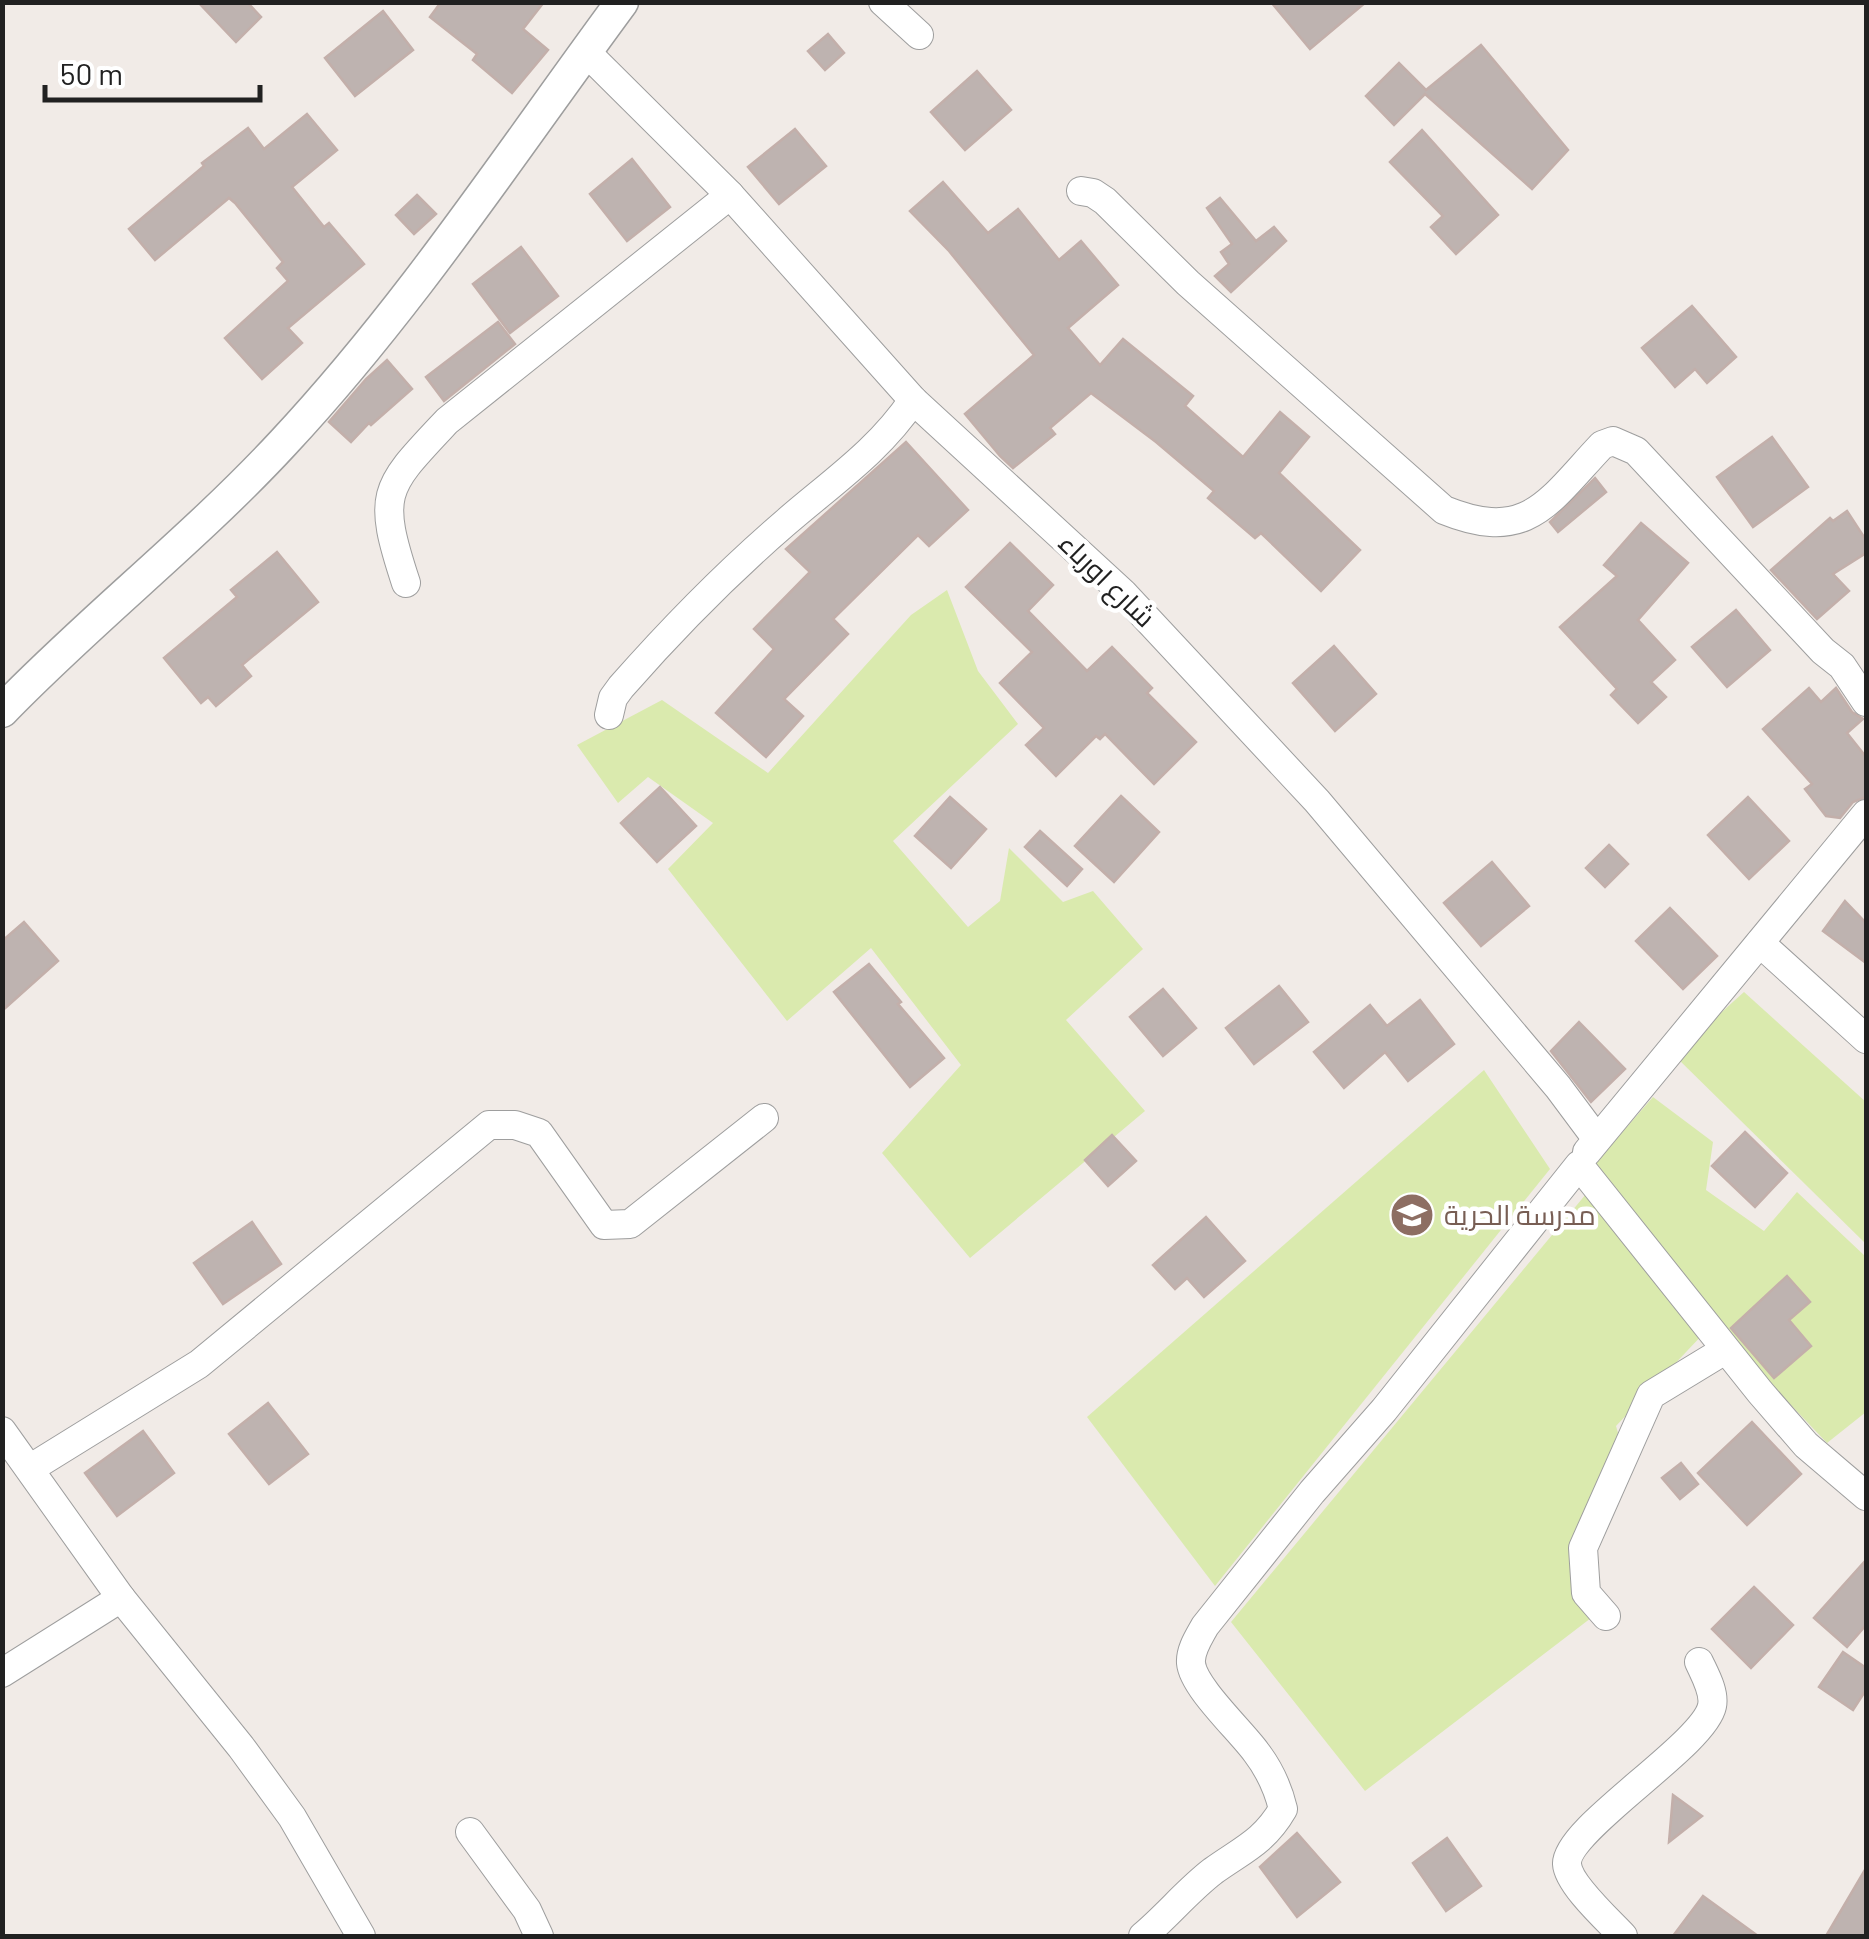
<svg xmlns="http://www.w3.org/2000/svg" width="1869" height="1939" viewBox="0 0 1869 1939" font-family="Barlow,Cairo,sans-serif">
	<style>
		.grass { fill: #daeaae }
		.building { fill: #beb3b0; stroke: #c3afaa; stroke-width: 2.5 }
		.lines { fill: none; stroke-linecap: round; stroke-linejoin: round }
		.minor-casing { stroke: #9e9e9e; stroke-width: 30 }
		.tertiary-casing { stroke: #9e9e9e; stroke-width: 35 }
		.minor { stroke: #fff; stroke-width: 28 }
		.tertiary { stroke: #fff; stroke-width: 32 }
		.labels { text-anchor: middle; stroke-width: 9; stroke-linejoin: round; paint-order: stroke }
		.street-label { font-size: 28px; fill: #212121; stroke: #fff }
		.education-label { font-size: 28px; fill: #785e54; stroke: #fff; text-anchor: start }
	</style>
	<rect width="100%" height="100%" fill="#f1ebe7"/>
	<!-- grass -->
	<g class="grass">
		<path d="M947,590l31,81 40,53 -125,117 75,86 32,-26 9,-53 54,54 30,-11 50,58 -77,71 79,91 -175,147 -88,-105 79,-88 -90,-117 -84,73 -119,-152 45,-46 -65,-46 -30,26 -41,-58 85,-45 106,73 143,-158z"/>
		<path d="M1744,992l122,110v142l-192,-189z"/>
		<path d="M1484,1070l66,99 -335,417 -128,-169z"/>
		<path d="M1653,1097l60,45 -7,48 58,41 33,-39 69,65v155l-39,31 -99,-104 -136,-172z"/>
		<path d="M1591,1188l114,144 -89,94 4,14 -51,108 16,26 6,44 -226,173 -134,-169z"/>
	</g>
	<!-- building -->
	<g class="building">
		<path d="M198,2h49l14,15 -25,25z"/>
		<path d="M441,2h103l-21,27 25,21 -36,43 -39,-33 4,-6 -47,-37z"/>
		<path d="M1271,2h95l-56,47z"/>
		<path d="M383,11l30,39 -58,46 -30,-38z"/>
		<path d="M828,34l16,19 -19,17 -17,-19z"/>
		<path d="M1481,45l87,105 -36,39 -107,-95 -31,31 -28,-29 33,-33 27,27z"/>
		<path d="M977,71l34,39 -46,40 -34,-38z"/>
		<path d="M307,114l30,36 -45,37 32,40 5,-4 35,41 -76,64 14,15 -40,36 -37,-41 63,-57 -11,-13 6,-6 -48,-59 -6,-5 -74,62 -26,-31 75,-63 -2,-3 46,-35 16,21z"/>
		<path d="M795,129l31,37 -47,38 -31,-37z"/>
		<path d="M1422,130l76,85 -42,39 -25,-27 12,-11 -53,-54z"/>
		<path d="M632,159l38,48 -43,34 -37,-47z"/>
		<path d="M943,182l45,51 30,-24 41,51 22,-19 37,44 -50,43 32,37 23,-26 70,57 -8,10 58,51 37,-45 29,25 -30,36 81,77 -39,41 -60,-58 -6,5 -47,-40 6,-7 -58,-49 -65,-49 -41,35 5,6 -42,34 -13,-12 -35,-42 69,-59 -85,-104 -39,-40z"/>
		<path d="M417,195l19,19 -22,20 -18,-19z"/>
		<path d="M1220,198l36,43 18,-14 12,14 -55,51 -16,-16 14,-12 -8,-12 11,-8 -25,-36z"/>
		<path d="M521,247l37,49 -48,37 -37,-49z"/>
		<path d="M1692,306l44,51 -29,26 -12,-14 -20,18 -33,-39z"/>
		<path d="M498,322l17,22 -71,57 -18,-24z"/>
		<path d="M387,360l25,29 -41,36 -2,-2 -18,19 -22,-20 37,-43z"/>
		<path d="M1772,437l36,50 -55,40 -36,-50z"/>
		<path d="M906,442l62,68 -39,36 -11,-11 -85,84 15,15 -64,65 19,17 -37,41 -50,-44 58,-64 -20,-20 56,-57 -24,-23z"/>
		<path d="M1595,478l11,14 -48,40 -8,-10z"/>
		<path d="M1847,511l19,29v13l-33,21 16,17 -32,28 -46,-49 59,-52 3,3z"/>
		<path d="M1641,523l47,40 -50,57 37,40 -24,22 15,15 -28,26 -27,-28 6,-6 -57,-62 57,-51 -13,-11z"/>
		<path d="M1010,543l43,42 -25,26 59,60 25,-24 40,41 -5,5 49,49 -42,42 -49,-50 -5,5 -4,-3 -40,40 -30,-31 18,-17 -44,-45 32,-31 -66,-65z"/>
		<path d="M277,552l41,50 -76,63 9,11 -35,30 -8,-9 -7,6 -37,-45 73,-61 -6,-7z"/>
		<path d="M1736,610l34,40 -43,37 -35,-40z"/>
		<path d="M1334,646l42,48 -41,37 -42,-48z"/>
		<path d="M1809,688l12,14 15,-14 16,24 11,7 -16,14 19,24v40l-13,5 -13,16 -14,-2 -21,-27 7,-5 -49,-55z"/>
		<path d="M660,787l36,39 -39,36 -36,-39z"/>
		<path d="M1121,796l38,36 -45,50 -39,-36z"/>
		<path d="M950,797l36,32 -35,39 -36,-32z"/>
		<path d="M1748,797l41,44 -40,38 -41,-44z"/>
		<path d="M1040,831l42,38 -15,17 -42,-39z"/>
		<path d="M1609,845l19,19 -23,23 -19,-19z"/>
		<path d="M1492,862l37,44 -48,40 -37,-43z"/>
		<path d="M1845,901l21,22v40l-43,-32z"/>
		<path d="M1670,908l47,48 -34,33 -47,-48z"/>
		<path d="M24,922l34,39 -56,50v-70z"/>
		<path d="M869,964l32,38 -3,2 46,54 -34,29 -76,-95z"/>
		<path d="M1279,986l29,36 -54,42 -28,-36z"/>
		<path d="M1163,989l33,39 -33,28 -33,-39z"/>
		<path d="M1420,1000l34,44 -46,37 -23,-29 -41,36 -30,-36 56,-47 17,21z"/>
		<path d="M1579,1022l46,47 -34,33 -40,-51z"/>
		<path d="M1745,1132l42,41 -32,34 -43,-41z"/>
		<path d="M1112,1135l24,26 -28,25 -23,-26z"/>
		<path d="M1206,1217l39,44 -41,36 -17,-19 -12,11 -22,-24z"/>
		<path d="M252,1222l29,42 -58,40 -29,-41z"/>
		<path d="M1787,1276l23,26 -21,18 22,26 -37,32 -43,-50z"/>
		<path d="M268,1403l40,51 -39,30 -40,-50z"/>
		<path d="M1752,1422l49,52 -54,51 -49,-52z"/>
		<path d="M143,1431l31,42 -57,43 -32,-43z"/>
		<path d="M1681,1463l17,21 -18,15 -18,-21z"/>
		<path d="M1866,1560v65l-19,22 -33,-29z"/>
		<path d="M1754,1587l39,38 -42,43 -39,-39z"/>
		<path d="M1843,1652l23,16v22l-13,20 -34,-23z"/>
		<path d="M1673,1795l29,21 -33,26z"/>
		<path d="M1297,1833l43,49 -43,35 -37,-50z"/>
		<path d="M1447,1838l34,48 -35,25 -33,-48z"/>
		<path d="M1866,1868v68h-40z"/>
		<path d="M1703,1896l55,40h-85z"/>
	</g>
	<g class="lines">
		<defs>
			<g id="minor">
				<path d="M883,2l36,33"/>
				<path d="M586,52l144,143 183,205 210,193 194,208 241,286 38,51"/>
				<path d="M1081,191l12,2 12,8 83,82 256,227c84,34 104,-8 158,-65l11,-4 23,10 187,200 19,15 24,36"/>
				<path d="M406,583c-30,-91 -22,-95 41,-162l283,-226"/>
				<path d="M609,715l4,-17 8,-11c51,-58 106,-114 164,-164 46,-40 94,-72 128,-123"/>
				<path d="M1760,943l106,96"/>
				<path d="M1587,1152l279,-338"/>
				<path d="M2,1431l119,167 120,149 51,70 69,119"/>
				<path d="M31,1468l168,-104 290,-239h26l24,8 65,92 26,-1 134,-106"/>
				<path d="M1606,1616l-20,-23 -3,-45 68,-153 74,-45"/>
				<path d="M2,1673l119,-75"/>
				<path d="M470,1832l57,78 12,26"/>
				<path d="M1143,1936c24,-20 45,-46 70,-65 29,-21 51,-29 70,-62 -5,-21 -14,-40 -27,-57 -16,-22 -63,-65 -65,-89 -1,-13 8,-26 14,-37l107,-134 72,-82 195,-245 181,227 46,53 60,51"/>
				<path d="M1623,1936c-14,-15 -55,-52 -56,-72 -2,-35 137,-119 145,-158 3,-14 -7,-31 -13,-44"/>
			</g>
			<path id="tertiary" d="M2,711c90,-93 193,-173 281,-268 127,-136 229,-292 339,-441"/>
		</defs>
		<!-- minor casing -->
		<use href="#minor" class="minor-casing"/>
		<!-- tertiary casing -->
		<use href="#tertiary" class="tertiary-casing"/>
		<!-- minor -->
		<use href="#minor" class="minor"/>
		<!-- tertiary -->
		<use href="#tertiary" class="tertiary"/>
	</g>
	<!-- icons -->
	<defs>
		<symbol id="school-disc" viewBox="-11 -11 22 22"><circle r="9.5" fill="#8d6e63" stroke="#fff"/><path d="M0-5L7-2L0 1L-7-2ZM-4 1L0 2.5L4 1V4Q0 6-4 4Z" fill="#fff"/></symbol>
	</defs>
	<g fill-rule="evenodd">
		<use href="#school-disc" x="1387" y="1190" width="50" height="50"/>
	</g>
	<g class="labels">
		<!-- street labels -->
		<g class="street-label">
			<text transform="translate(1107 580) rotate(44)" y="10">شارع اورباء</text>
		</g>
		<!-- education labels -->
		<g class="education-label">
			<text x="1444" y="1225">مدرسة الحرية</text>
		</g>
	</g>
	<!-- border -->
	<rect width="1869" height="1939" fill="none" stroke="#212121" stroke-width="10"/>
	<!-- scale -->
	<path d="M45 85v15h215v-15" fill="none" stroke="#212121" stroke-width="5"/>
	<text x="60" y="85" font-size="30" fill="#212121" stroke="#ffffff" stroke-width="8" paint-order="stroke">50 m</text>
</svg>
